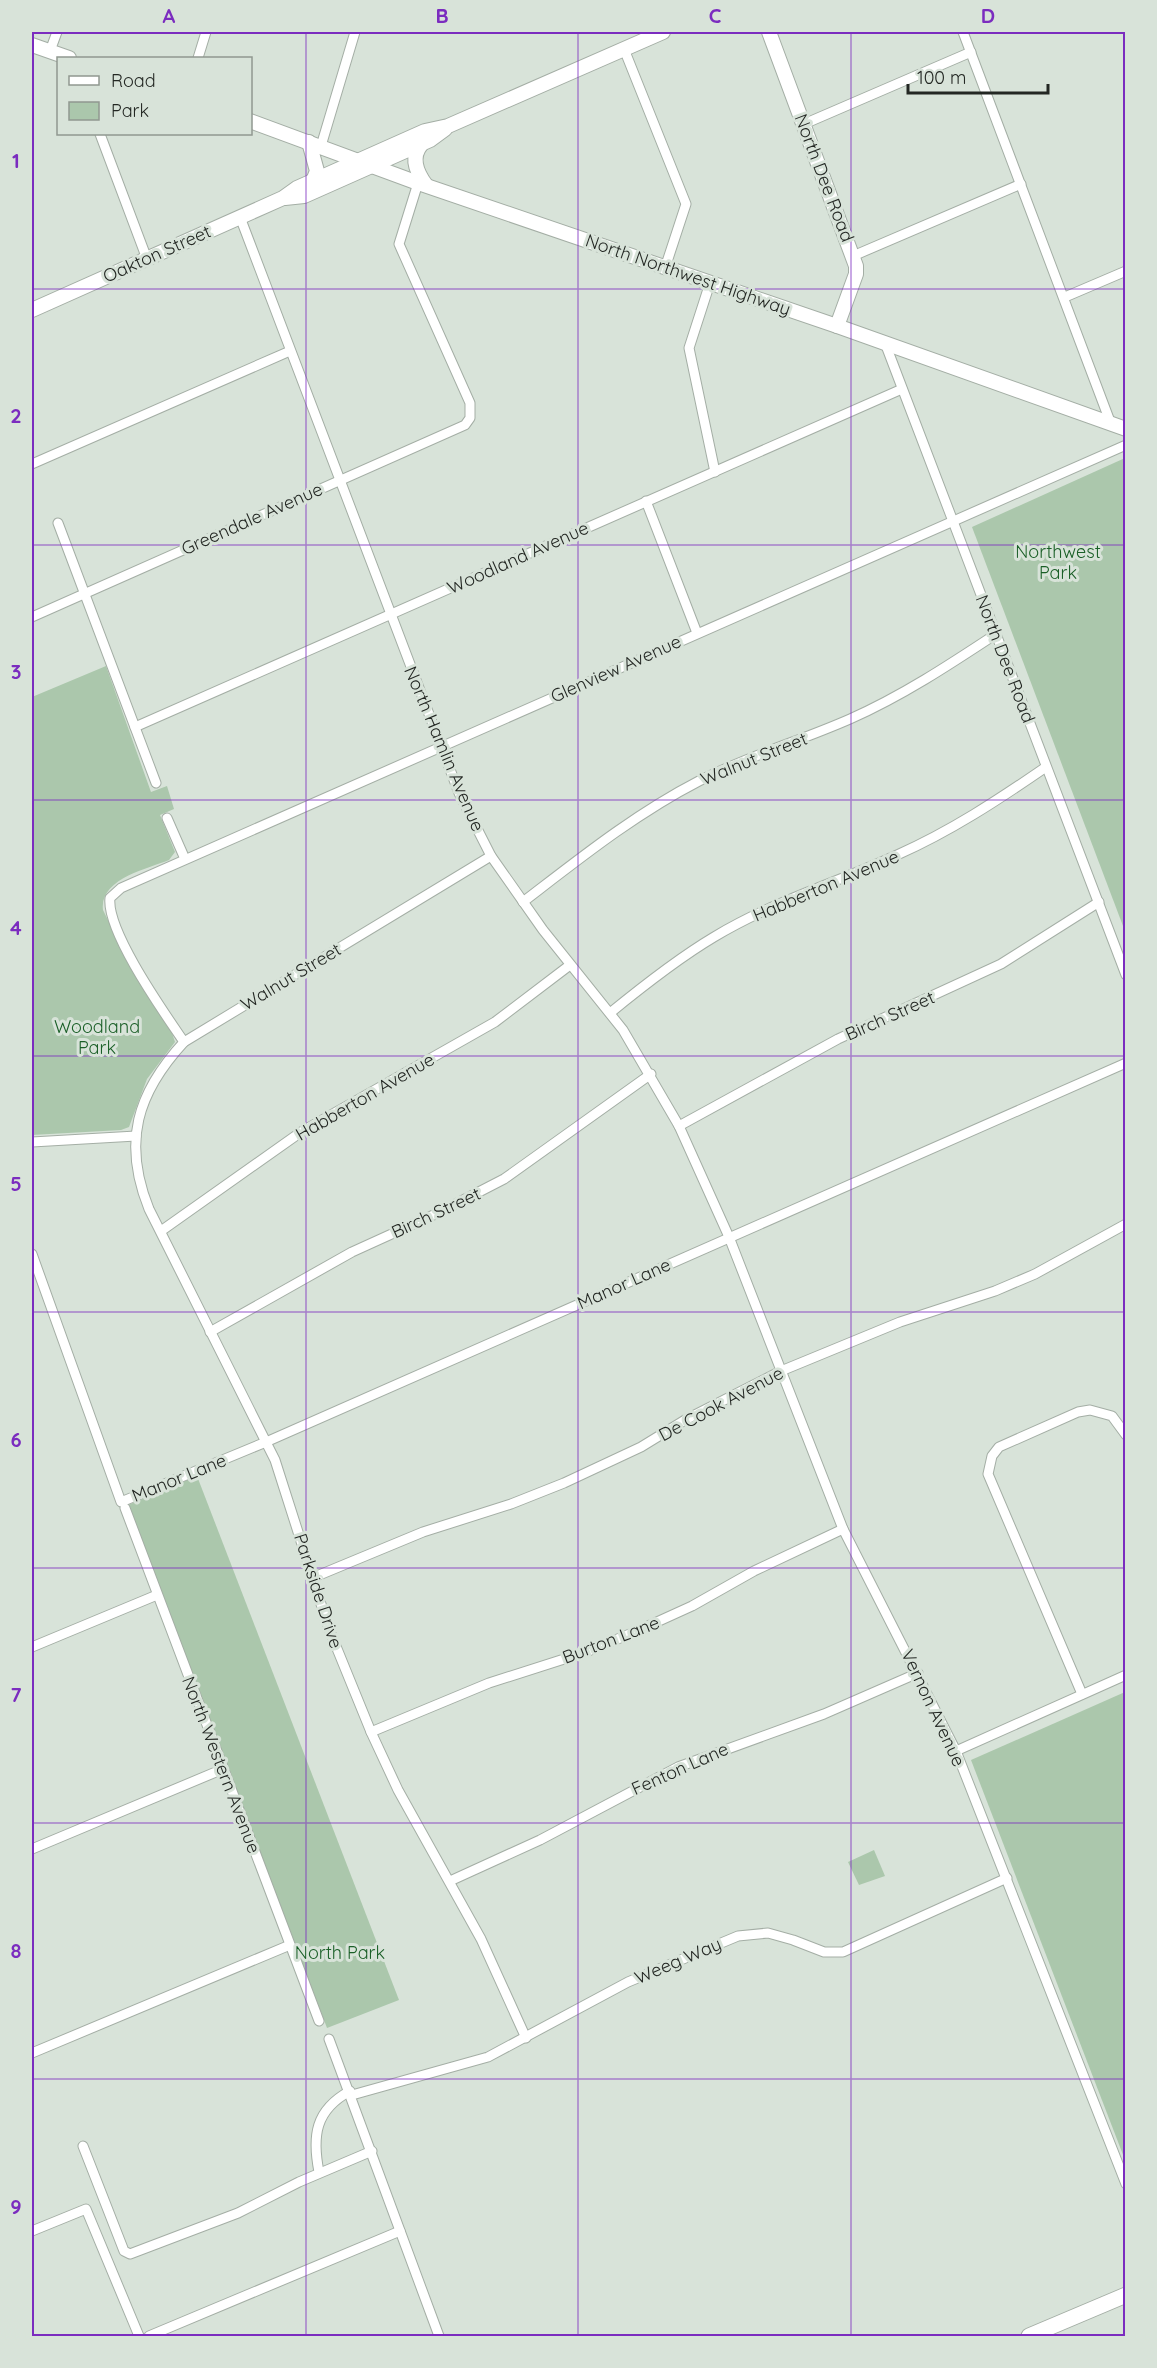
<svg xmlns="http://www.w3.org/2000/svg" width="1157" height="2368" viewBox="0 0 1157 2368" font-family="Quicksand,sans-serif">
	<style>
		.green { fill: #abc7ac }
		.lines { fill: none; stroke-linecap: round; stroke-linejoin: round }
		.street-casing { stroke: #a4aea5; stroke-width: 11 }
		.secondary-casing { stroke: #a4aea5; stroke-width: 16 }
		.primary-casing { stroke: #a4aea5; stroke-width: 17 }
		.street { stroke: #fff; stroke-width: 9 }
		.secondary { stroke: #fff; stroke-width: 14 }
		.primary { stroke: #fff; stroke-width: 15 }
		.grid { fill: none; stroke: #7b2cbf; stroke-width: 1.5; stroke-opacity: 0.55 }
		.labels { text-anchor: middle; stroke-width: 6; stroke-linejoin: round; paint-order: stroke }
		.street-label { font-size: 18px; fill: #232723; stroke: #d8e3d9 }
		.park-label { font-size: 18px; fill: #1a5f27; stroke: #d8e3d9 }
		.neatline { fill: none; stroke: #7b2cbf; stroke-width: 2 }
		.grid-label { font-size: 20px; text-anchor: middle; font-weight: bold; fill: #7b2cbf }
	</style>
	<rect width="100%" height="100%" fill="#d8e3d9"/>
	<!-- green -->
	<g class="green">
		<path d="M1125,458l1,467 -3,1 -151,-399z"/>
		<path d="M106,666l45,126 16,-6 7,23 -14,6 15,37 -6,8c-22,9 -70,19 -66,50l34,69 35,54 3,9 -28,37 -18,48 -8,3 -89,5v-438z"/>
		<path d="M197,1476l202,524 -72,28 -199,-523z"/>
		<path d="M1125,1692v468l-154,-400z"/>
		<path d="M874,1850l11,26 -26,9 -11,-23z"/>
	</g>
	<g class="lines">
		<defs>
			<g id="street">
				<path d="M963,32l148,392"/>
				<path d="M624,49l62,155 -21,64"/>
				<path d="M50,51l7,-19"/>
				<path d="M198,58l8,-26"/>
				<path d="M804,124l167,-72"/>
				<path d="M100,134l47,125"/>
				<path d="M321,146l34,-114"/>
				<path d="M240,217l219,576 32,63 52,74 80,100 56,96 50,111 114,292 113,222 170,433"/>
				<path d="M853,256l168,-72"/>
				<path d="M710,283l-21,65 26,124"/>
				<path d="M1065,297l61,-26"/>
				<path d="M885,343l241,632"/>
				<path d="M32,464l258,-113"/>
				<path d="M646,501l51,132"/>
				<path d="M58,523l98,260"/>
				<path d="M32,617l433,-192 5,-7v-15l-71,-159 19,-61"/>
				<path d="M135,727l767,-338"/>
				<path d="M167,818l18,41"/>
				<path d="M491,856l-307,186c-47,51 -62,100 -35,167l126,251 54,169 42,103 27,58 83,149 45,99"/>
				<path d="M523,902c56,-43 112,-88 176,-121 49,-25 101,-40 151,-62 52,-23 99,-54 146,-85"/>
				<path d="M610,1013c33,-27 67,-54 104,-76 58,-35 122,-54 183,-82 54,-24 101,-55 149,-88"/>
				<path d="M184,1042c-19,-28 -78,-111 -74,-144l11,-10 1005,-443"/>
				<path d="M679,1126l159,-87 163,-75 98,-62"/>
				<path d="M32,1142l104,-6"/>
				<path d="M161,1231l140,-99 194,-110 75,-57"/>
				<path d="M32,1254l89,248 145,-60 860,-379"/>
				<path d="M210,1332l142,-80 88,-40 64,-33 147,-105"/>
				<path d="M125,1508l194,513"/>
				<path d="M312,1578l111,-46 88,-28 53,-21 77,-36 44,-27 96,-49 119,-49 95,-31 40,-17 91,-50"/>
				<path d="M32,1647l125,-52"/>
				<path d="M1082,1694l-94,-220 4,-18 7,-9 79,-35 12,-2 22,6 14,19"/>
				<path d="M371,1732l118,-49 97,-31 51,-21 55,-25 62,-35 89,-42"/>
				<path d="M956,1751l170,-76"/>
				<path d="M32,1849l191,-80"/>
				<path d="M450,1881l90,-41 138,-73 146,-53 94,-41"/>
				<path d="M329,2039l110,297"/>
				<path d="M32,2053l258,-108"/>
				<path d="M352,2095l136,-38 140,-75 110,-46 30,-3 25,7 31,12h19l164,-74"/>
				<path d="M83,2146l41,105 6,3 108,-41 61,-31 73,-31"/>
				<path d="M319,2172c-7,-36 -4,-62 31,-81"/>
				<path d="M32,2231l54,-22 53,127"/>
				<path d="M149,2336l251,-105"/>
			</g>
			<g id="secondary">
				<path d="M769,32l87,234v8l-19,52"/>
				<path d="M32,45l37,13"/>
				<path d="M250,121l168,62 419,143 289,103"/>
				<path d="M309,142l8,29 -4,10"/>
				<path d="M421,145c-11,13 -4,28 5,40"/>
				<path d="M285,198l19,-2 126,-56 15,-11"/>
				<path d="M32,310l251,-112 14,-10 128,-57 23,-5 215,-94"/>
			</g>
			<path id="primary" d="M1029,2336l97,-41"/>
		</defs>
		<!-- street casing -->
		<use href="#street" class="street-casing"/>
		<!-- secondary casing -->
		<use href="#secondary" class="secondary-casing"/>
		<!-- primary casing -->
		<use href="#primary" class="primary-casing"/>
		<!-- street -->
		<use href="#street" class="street"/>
		<!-- secondary -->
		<use href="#secondary" class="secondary"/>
		<!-- primary -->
		<use href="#primary" class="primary"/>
	</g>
	<!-- grid -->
	<path class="grid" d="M306,32v2304M578,32v2304M851,32v2304M32,289h1094M32,545h1094M32,800h1094M32,1056h1094M32,1312h1094M32,1568h1094M32,1823h1094M32,2079h1094"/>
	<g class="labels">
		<!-- street labels -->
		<g class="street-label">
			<text transform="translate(824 178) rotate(69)" y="6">North Dee Road</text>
			<text transform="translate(157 254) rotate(-24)" y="6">Oakton Street</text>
			<text transform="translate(688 275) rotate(19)" y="6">North Northwest Highway</text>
			<text transform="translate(252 519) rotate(-24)" y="6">Greendale Avenue</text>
			<text transform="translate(518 558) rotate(-24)" y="6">Woodland Avenue</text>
			<text transform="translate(1005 659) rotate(69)" y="6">North Dee Road</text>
			<text transform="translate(616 669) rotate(-24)" y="6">Glenview Avenue</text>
			<text transform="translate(444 749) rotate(67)" y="6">North Hamlin Avenue</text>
			<text transform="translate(754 759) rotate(-22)" y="6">Walnut Street</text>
			<text transform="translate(826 886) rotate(-23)" y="6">Habberton Avenue</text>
			<text transform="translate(291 977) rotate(-31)" y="6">Walnut Street</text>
			<text transform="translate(890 1016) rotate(-24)" y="6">Birch Street</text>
			<text transform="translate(365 1097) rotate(-30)" y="6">Habberton Avenue</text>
			<text transform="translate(436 1213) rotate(-25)" y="6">Birch Street</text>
			<text transform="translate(624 1284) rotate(-24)" y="6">Manor Lane</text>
			<text transform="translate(721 1404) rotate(-28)" y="6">De Cook Avenue</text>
			<text transform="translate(179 1478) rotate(-22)" y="6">Manor Lane</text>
			<text transform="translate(318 1591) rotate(72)" y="6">Parkside Drive</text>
			<text transform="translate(611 1640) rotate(-21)" y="6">Burton Lane</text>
			<text transform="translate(933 1708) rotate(65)" y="6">Vernon Avenue</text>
			<text transform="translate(221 1765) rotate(69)" y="6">North Western Avenue</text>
			<text transform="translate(680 1769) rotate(-24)" y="6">Fenton Lane</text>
			<text transform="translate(678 1961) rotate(-23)" y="6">Weeg Way</text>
		</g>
		<!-- park labels -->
		<g class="park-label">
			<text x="1058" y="558">Northwest<tspan x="1058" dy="21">Park</tspan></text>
			<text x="97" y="1033">Woodland<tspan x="97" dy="21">Park</tspan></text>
			<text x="340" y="1959">North Park</text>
		</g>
	</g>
	<!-- border -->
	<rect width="1157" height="2368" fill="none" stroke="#d8e3d9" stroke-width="66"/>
	<!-- legend -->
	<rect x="57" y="57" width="195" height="78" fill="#d8e3d9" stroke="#909890" stroke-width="1.5"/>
	<rect x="69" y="76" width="30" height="9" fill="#ffffff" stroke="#909890" stroke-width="1.5"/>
	<text x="111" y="87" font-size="18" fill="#232723">Road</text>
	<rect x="69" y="102" width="30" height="18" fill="#abc7ac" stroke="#909890" stroke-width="1.5"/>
	<text x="111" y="117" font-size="18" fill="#232723">Park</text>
	<!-- scale -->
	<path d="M908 84v9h140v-9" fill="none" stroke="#232723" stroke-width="3"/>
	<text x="917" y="84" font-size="18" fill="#232723" stroke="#d8e3d9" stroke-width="4.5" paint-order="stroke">100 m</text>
	<rect x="33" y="33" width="1091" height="2302" class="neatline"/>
	<g class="grid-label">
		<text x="169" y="23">A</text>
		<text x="442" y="23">B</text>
		<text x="715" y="23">C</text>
		<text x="988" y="23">D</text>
		<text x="16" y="168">1</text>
		<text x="16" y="423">2</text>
		<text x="16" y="679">3</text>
		<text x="16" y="935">4</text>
		<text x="16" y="1191">5</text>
		<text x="16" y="1447">6</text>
		<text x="16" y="1702">7</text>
		<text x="16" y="1958">8</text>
		<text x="16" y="2214">9</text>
	</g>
</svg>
